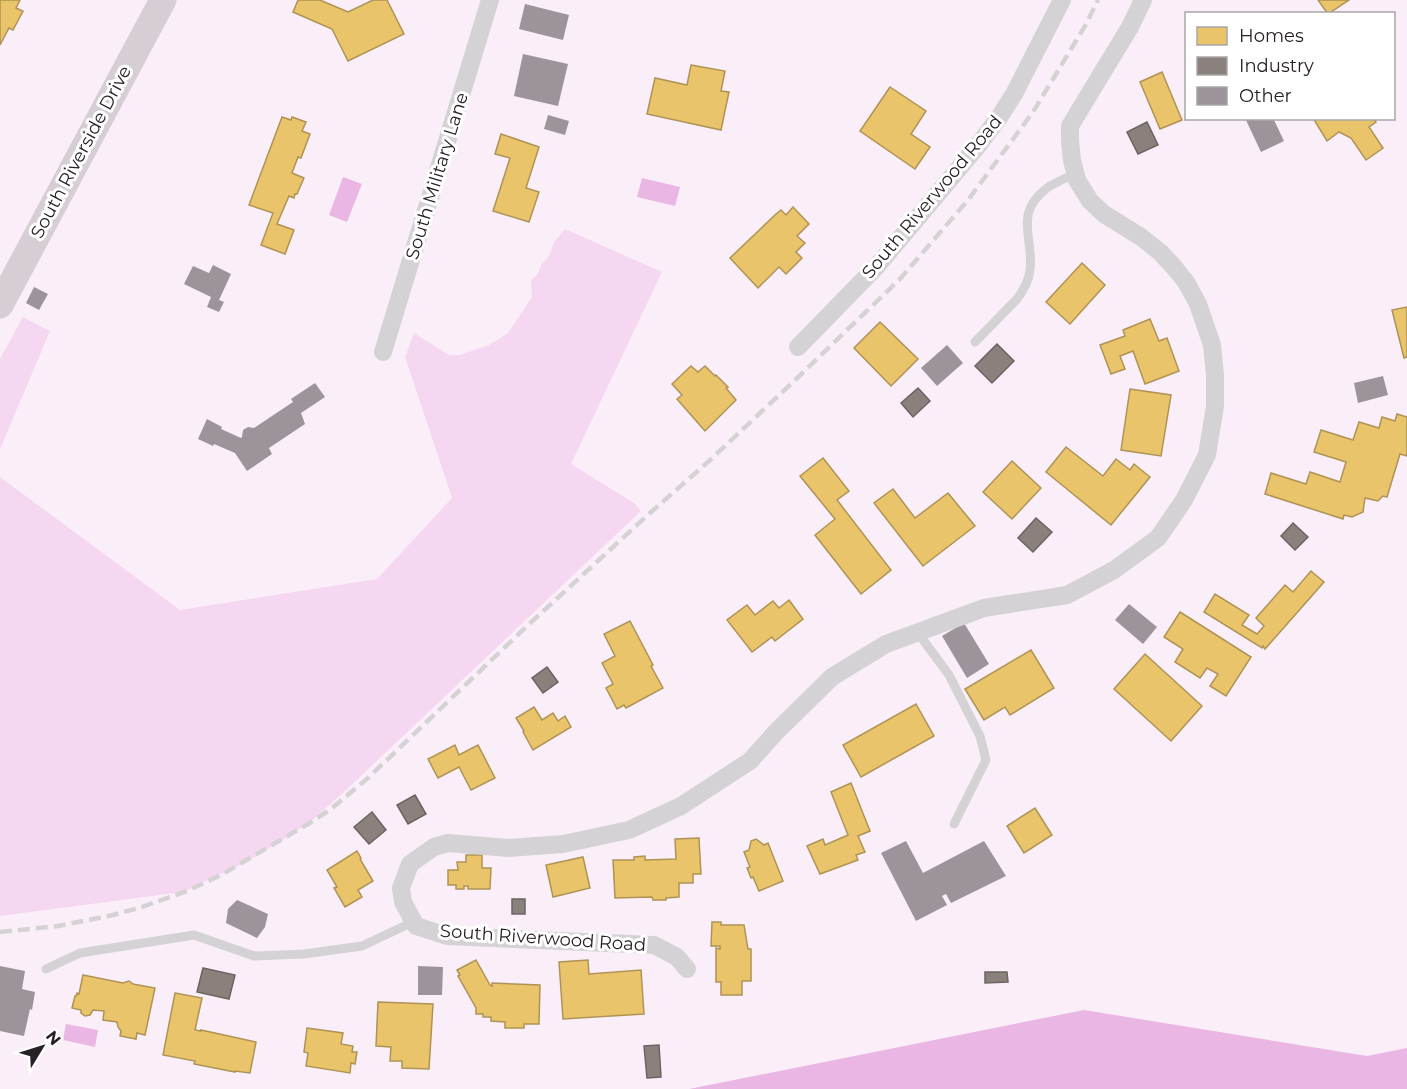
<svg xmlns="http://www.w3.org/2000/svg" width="1407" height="1089" viewBox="0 0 1407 1089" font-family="Montserrat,sans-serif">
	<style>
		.green { fill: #f6d7f1 }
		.water { fill: #eab6e3 }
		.homes { fill: #e9c46a; stroke: #af9356; stroke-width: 1.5 }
		.industry { fill: #8a817c; stroke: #6c6462; stroke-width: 1.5 }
		.building { fill: #9c949a }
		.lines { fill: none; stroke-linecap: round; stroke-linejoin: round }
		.lane { stroke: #d5d2d5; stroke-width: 9 }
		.street { stroke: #d5d2d5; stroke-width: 18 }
		.primary { stroke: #d6cdd5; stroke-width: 27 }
		.rail { stroke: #d5d2d4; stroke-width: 4.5; stroke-dasharray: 12 6; stroke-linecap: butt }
		.labels { text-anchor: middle; stroke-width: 6; stroke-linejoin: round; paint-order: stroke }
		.street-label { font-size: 18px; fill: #272026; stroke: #fff }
	</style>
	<rect width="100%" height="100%" fill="#faeff8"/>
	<!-- green -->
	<g class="green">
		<path d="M565,229l97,43 -91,192 63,39 7,8 -297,281 -34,30 -29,19 -33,20 -65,31 -183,24v-439l180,133 197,-31 75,-81 -47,-141 9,-24 35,22h11l29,-10 19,-12 24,-36 -1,-17 6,-5 5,-12c9,-5 8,-13 13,-22 3,-4 7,-8 10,-12z"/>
		<path d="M23,317l27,14 -50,118v-90z"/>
	</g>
	<!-- water -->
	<g class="water">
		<path d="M343,177l19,7 -15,38 -18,-7z"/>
		<path d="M642,178l38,9 -5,19 -38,-9z"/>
		<path d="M1084,1010l283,46 40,-8v41h-718z"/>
		<path d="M66,1024l32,6 -3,17 -32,-7z"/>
	</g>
	<!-- homes -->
	<g class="homes">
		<path d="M0,0h20l-4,8 7,3 -10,19 -4,-2 -9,17z"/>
		<path d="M298,0h22l28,12 25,-12h14l17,34 -56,27 -16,-32 -39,-17z"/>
		<path d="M1318,0h31l-21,14z"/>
		<path d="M691,65l34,6 -4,20 8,1 -8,38 -74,-16 8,-36 32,7z"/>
		<path d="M1162,72l20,48 -22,9 -20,-47z"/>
		<path d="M890,87l36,24 -15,23 19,13 -15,22 -55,-38z"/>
		<path d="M282,117l9,3 1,-3 14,5 -4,9 8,3 -9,24 -3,-1 -6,16 12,5 -7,16h-2l-1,4 -5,-2 -12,28 17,6 -9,24 -24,-9 12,-32 -24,-8z"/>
		<path d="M1313,118h60l3,4 -7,5 14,21 -17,12 -15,-22 -12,-6 -12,9z"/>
		<path d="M501,134l38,13 -13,41 13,4 -10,30 -36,-11 17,-53 -15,-4z"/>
		<path d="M793,207l16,17 -12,12 8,7 -9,9 6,6 -16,16 -7,-7 -21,21 -28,-30 46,-44 5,-4 5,5z"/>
		<path d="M1082,263l23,22 -35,39 -24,-22z"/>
		<path d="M1407,307v50l-3,1 -12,-48z"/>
		<path d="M1150,319l9,22 8,-3 12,33 -34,13 -12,-33 -13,5 5,13 -14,5 -11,-29 25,-9 -2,-6z"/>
		<path d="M880,322l38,37 -27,27 -37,-38z"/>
		<path d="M691,366l7,6 7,-6 10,10 1,-1 12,12 -2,1 10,12 -31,31 -28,-32 5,-4 -10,-11z"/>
		<path d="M1130,389l41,6 -10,61 -40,-6z"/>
		<path d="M1397,414l10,3v39l-7,-2 -13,43 -4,-1 -5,5 -13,-3 -2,14 -11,5 -8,-2 -1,4 -78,-25 6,-21 35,11 4,-12 30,10 6,-20 -32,-10 7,-22 32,10 6,-18 20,6 3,-11 13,4z"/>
		<path d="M1066,447l37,29 13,-17 14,11 4,-6 16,13 -39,48 -65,-53z"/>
		<path d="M823,458l26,33 -12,9 54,70 -30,24 -46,-59 20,-16 -35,-43z"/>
		<path d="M1012,461l29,27 -29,31 -29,-27z"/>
		<path d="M893,489l22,29 33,-25 27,33 -52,40 -49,-63z"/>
		<path d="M1311,571l13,11 -59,67 -2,-3 -1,2 -58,-36 11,-18 34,21 -7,10 15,9 7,-8 -8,-8 29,-33 8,7z"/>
		<path d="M789,600l14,19 -28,22 -3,-4 -20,15 -25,-32 20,-15 8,10 18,-14 6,7z"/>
		<path d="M1180,612l71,45 -25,39 -16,-10 8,-12 -11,-6 -7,10 -25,-16 8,-13 -19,-12z"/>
		<path d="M630,621l23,44 -2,1 12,22 -37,20 -2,-3 -7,4 -11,-21 7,-4 -11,-21 13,-7 -11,-22z"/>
		<path d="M1031,650l23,38 -44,27 -5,-8 -21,13 -19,-31z"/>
		<path d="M1145,654l57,52 -31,35 -57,-52z"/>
		<path d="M916,704l18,32 -73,41 -18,-32z"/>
		<path d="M534,707l8,13 11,-7 5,8 7,-5 6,11 -38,23 -10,-18 1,-1 -8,-13z"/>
		<path d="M455,745l4,10 19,-10 17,33 -24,12 -12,-23 -21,11 -10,-19z"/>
		<path d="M851,783l19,48 -12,5 7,16 -9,3 2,5 -38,14 -13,-28 16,-7 2,6 23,-10 -17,-43z"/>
		<path d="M1035,808l17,27 -28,18 -17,-27z"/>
		<path d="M699,838l2,36h-8v9h-14v14l-13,1v2h-13l-1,-3 -37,1 -2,-38h21v-3l11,-1v4l31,-1 -1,-20z"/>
		<path d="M756,839l8,6 4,-2 15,38 -24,10 -6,-14 -2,1 -4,-10 3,-1 -6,-15 5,-2 2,-9z"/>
		<path d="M357,851l4,7 -1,1 13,22 -15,9 4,7 -17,10 -11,-19 3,-1 -10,-17z"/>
		<path d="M466,855h16v13h9l-1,21h-22v-3h-4v3h-8v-4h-8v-15h10l-1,-8h9z"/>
		<path d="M583,857l7,31 -37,9 -7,-32z"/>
		<path d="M712,922h9v3h23l4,24h3v32h-9v14h-21v-13h-5v-34l4,1v-3h-9z"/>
		<path d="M476,960l14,25 2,1v-3l48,2 -1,39h-15v4h-19v-6l-14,-1v-4h-8v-3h-7v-6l-18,-32 2,-1 -3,-5z"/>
		<path d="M588,960l1,14 52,-4 3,44 -81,5 -4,-57z"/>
		<path d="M83,975l40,8 6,-2 4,3 22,4 -10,47 -8,-2 -1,6 -16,-3 1,-5 -3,-4 -1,-5 -14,-2 1,-9 -11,-1 -3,5 -5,1 -4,-3v-3l-9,-2 3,-12h1l1,-3 2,1z"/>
		<path d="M175,993l27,5 -7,32 6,1v-1l55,12 -6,31 -15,-2v1l-41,-8 1,-3 -32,-6z"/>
		<path d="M378,1002l55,2 -4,65 -27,-1v-7h-12l1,-14 -15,-1z"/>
		<path d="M307,1028l36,5 -2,11 12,2 -1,6h5l-2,12 -4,-1 -1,10 -44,-7 2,-13 -4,-1z"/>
	</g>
	<!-- industry -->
	<g class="industry">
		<path d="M1147,122l11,23 -20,9 -11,-22z"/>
		<path d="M997,344l17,17 -22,22 -17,-17z"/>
		<path d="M918,388l12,13 -17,16 -12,-14z"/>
		<path d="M1036,518l16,14 -19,20 -15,-14z"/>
		<path d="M1293,523l15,14 -13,13 -14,-14z"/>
		<path d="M547,667l11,15 -15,11 -11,-15z"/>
		<path d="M415,795l11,19 -18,10 -11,-19z"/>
		<path d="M372,812l14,18 -17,14 -15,-17z"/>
		<rect x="512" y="899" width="13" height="15"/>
		<path d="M203,968l32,7 -6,24 -32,-7z"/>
		<path d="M985,972h22l1,10 -23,1z"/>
		<path d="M659,1045l2,32 -14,1 -3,-32z"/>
	</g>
	<!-- building -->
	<g class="building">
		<path d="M525,4l44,11 -6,25 -44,-11z"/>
		<path d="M523,54l45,10 -10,42 -44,-10z"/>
		<path d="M548,115l21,6 -4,14 -21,-6z"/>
		<path d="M1245,118h28l11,23 -23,11z"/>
		<path d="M213,265l18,9 -12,26 5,2 -5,10 -12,-5 4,-10 -27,-13 9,-18 16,7z"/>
		<path d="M34,287l14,7 -9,16 -13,-7z"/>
		<path d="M947,345l16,18 -26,23 -16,-18z"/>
		<path d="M1383,376l5,19 -30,8 -4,-20z"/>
		<path d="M315,383l10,14 -24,16 4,11 -36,24 3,6 -25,17 -12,-18 -21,-9 -1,2 -15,-7 9,-20 15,8 -1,2 20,9 1,-1 1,-7 5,-3 6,1 39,-26 -2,-3z"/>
		<path d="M1129,604l28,23 -14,17 -28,-24z"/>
		<path d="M964,623l25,41 -22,14 -25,-42z"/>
		<path d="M906,841l17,32 61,-32 22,35 -55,27 -5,-9 -4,2 5,9 -31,16 -35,-68z"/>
		<path d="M237,900l31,14 -3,13 -8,11 -31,-15 2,-14z"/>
		<path d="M0,966l25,5 -3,18 13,3 -3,18 -2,-1 -6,27 -24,-5z"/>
		<path d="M418,966l25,1 -1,28h-24z"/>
	</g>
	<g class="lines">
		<!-- lane -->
		<g class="lane">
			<path d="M975,342l42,-43c6,-8 12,-18 13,-29 4,-33 -17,-56 17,-82 8,-6 19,-10 29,-14"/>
			<path d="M918,633l31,42 31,61 6,24 -32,64"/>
			<path d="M46,969l34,-16 114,-18 60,21 50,-2 58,-8 51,-24"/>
		</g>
		<!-- street -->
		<g class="street">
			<path d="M798,347l79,-81 99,-118 22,-29 16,-25 48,-94"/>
			<path d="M383,352l107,-352"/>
			<path d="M687,969l-10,-12 -23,-12 -207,-9 -31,-10 -13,-24 -2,-14 9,-24 24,-17 14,-4 61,5 54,-4 66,-14 52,-24 69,-45 26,-29 56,-55 54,-33 98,-36 83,-13 47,-25 44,-32 26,-38 23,-45 8,-49v-31l-3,-30 -14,-41 -12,-22 -12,-15 -14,-15 -19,-15 -37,-23 -14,-13 -13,-21 -5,-20 -2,-19v-15l60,-99 13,-27"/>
		</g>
		<!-- primary -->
		<path class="primary" d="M0,305l163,-305"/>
		<!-- rail -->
		<path class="rail" d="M0,932l58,-6 55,-11 29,-8 45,-16 34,-16 87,-51 23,-15 37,-31 158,-151 124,-114 58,-51 84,-79 108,-104 68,-79 65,-88 52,-86 13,-26"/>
	</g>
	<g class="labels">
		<!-- street labels -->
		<g class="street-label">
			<text transform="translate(81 152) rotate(-62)" y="6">South Riverside Drive</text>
			<text transform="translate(437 176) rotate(-73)" y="6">South Military Lane</text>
			<text transform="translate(932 197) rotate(-50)" y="6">South Riverwood Road</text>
			<text transform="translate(543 938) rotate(4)" y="6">South Riverwood Road</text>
		</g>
	</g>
	<!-- legend -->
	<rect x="1185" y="12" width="210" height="108" fill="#ffffff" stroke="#a9a6a8" stroke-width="1.5"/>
	<rect x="1197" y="27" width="30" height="18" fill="#e9c46a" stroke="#a9a6a8" stroke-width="1.5"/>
	<text x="1239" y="42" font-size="18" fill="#272026">Homes</text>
	<rect x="1197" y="57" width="30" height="18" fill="#8a817c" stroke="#a9a6a8" stroke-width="1.5"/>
	<text x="1239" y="72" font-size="18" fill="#272026">Industry</text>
	<rect x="1197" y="87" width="30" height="18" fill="#9c949a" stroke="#a9a6a8" stroke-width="1.5"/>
	<text x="1239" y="102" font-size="18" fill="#272026">Other</text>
	<!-- north arrow -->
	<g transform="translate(42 1047) rotate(52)" stroke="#ffffff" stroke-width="4.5" paint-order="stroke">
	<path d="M0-4.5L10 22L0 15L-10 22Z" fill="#272026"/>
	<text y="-9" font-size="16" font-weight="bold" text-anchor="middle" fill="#272026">N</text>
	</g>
</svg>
